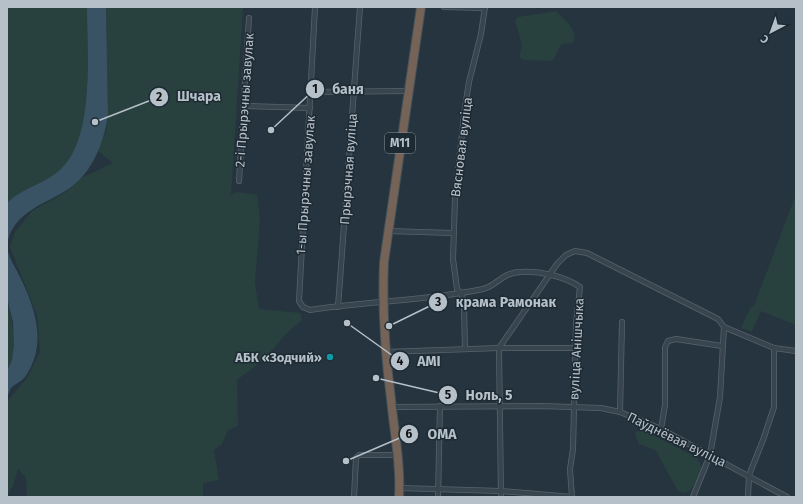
<svg xmlns="http://www.w3.org/2000/svg" width="803" height="504" viewBox="0 0 803 504" font-family="'Fira Sans',sans-serif">
	<style>
		.green { fill: #28413f }
		.water { fill: #395365 }
		.lines { fill: none; stroke-linecap: round; stroke-linejoin: round }
		.street-casing { stroke: #57636c; stroke-width: 6 }
		.highway-casing { stroke: #445059; stroke-width: 10 }
		.street { stroke: #39454e; stroke-width: 4.5 }
		.highway { stroke: #746356; stroke-width: 8 }
		.culture-dot { fill: #0f9aa8; stroke: #1e2a33; stroke-width: 1.5 }
		.labels { text-anchor: middle; stroke-width: 3; stroke-linejoin: round; paint-order: stroke }
		.shield { fill: #1e2a33; stroke: #88939c; stroke-width: 1 }
		.shield-label { font-size: 12px; font-weight: bold; fill: #b5c0c9 }
		.street-label { font-size: 13px; fill: #b5c0c9; stroke: #1e2a33 }
		.poi-label { font-size: 13px; font-weight: bold; fill: #b5c0c9; stroke: #1e2a33; text-anchor: end }
		.leader { fill: none; stroke: #b5c0c9; stroke-width: 1.5 }
		.callout-dot { fill: #b5c0c9; stroke: #1e2a33; stroke-width: 1.5 }
		.mark-label { font-size: 12px; text-anchor: middle; font-weight: bold; fill: #111 }
		.callout-label { font-size: 14px; text-anchor: middle; font-weight: bold; fill: #b5c0c9; stroke: #1e2a33; stroke-width: 3; stroke-linejoin: round; paint-order: stroke }
	</style>
	<rect width="100%" height="100%" fill="#25343e"/>
	<!-- green -->
	<g class="green">
		<path d="M7,7h80c0,37 6,125 -18,154 -13,16 -25,19 -42,29 -7,4 -14,9 -20,14z"/>
		<path d="M106,7h137l-12,188 6,-3 20,3 3,22 -5,66 4,26 41,4 2,7 -13,11 -26,29 -26,20 1,46 -10,4 -6,14 -8,6 5,30 -16,3v14h-176l-1,-19 -8,-9 -5,17 -6,9v-91l3,-6 17,-20 13,-26 -3,-37 -27,-68 5,-15 17,-21 34,-19 15,-14 32,-15 -15,-12 8,-20 2,-16z"/>
		<path d="M556,11l13,13 6,10 -2,9c-3,1 -7,0 -10,1 -4,2 -7,12 -11,17l-29,-1 -4,-3 3,-12 -7,-25 3,-3z"/>
		<path d="M796,194v131l-35,-14 -9,21 -11,-4 9,-20 4,-2z"/>
		<path d="M7,298c5,24 13,51 0,73z"/>
		<path d="M643,430l53,27 6,10c-5,10 -9,31 -24,24l-22,-40 -17,-7 -4,-10 2,-3z"/>
	</g>
	<!-- water -->
	<path class="water" d="M87,7h19l2,108c-4,28 -16,59 -41,75 -22,14 -51,21 -59,50 -3,11 4,22 9,31 17,33 32,72 8,106 -4,5 -12,8 -14,11 -1,1 -2,6 -4,8v-25l5,-11 2,-15 -1,-23 -6,-24v-95c15,-15 38,-19 54,-34 34,-32 26,-117 26,-162z"/>
	<g class="lines">
		<defs>
			<g id="street">
				<path d="M315,7l-16,294 4,6 7,3c57,-9 116,-9 173,-21 14,-3 19,-17 38,-17 19,-1 43,4 59,15l-4,37 -3,125 -3,20 2,28"/>
				<path d="M444,7l41,1"/>
				<path d="M311,92l97,-1"/>
				<path d="M244,106l66,2"/>
				<path d="M239,181l10,-163"/>
				<path d="M387,231l66,2"/>
				<path d="M338,307l22,-300"/>
				<path d="M465,349l-1,-43 -2,-11 -5,-6 -4,-30 2,-61 10,-91 4,-25 12,-48 4,-27"/>
				<path d="M385,352l114,-4h76"/>
				<path d="M391,407l150,-1 60,2 19,4 41,17 126,68"/>
				<path d="M620,412l2,-90"/>
				<path d="M661,429l4,-24v-58l3,-6 8,-2 46,7"/>
				<path d="M399,488l102,3 71,6"/>
				<path d="M354,497l2,-39 3,-3h38"/>
				<path d="M438,497l2,-91"/>
				<path d="M501,497l-2,-149 58,-84 9,-9 9,-4 12,2 131,66 6,8 50,21 22,3"/>
				<path d="M693,497l17,-42 10,-58 4,-70"/>
				<path d="M748,497l1,-22 14,-35 11,-33v-59"/>
			</g>
			<path id="highway" d="M399,497c2,-32 -5,-66 -8,-98 -6,-46 -9,-91 -7,-137l37,-255"/>
		</defs>
		<!-- street casing -->
		<use href="#street" class="street-casing"/>
		<!-- highway casing -->
		<use href="#highway" class="highway-casing"/>
		<!-- street -->
		<use href="#street" class="street"/>
		<!-- highway -->
		<use href="#highway" class="highway"/>
	</g>
	<!-- markers -->
	<circle class="culture-dot" cx="330" cy="357" r="4"/>
	<g class="labels">
		<!-- shield labels -->
		<rect class="shield" x="385" y="133" width="30" height="20" rx="3"/>
		<g class="shield-label">
			<text x="400" y="147">М11</text>
		</g>
		<!-- street labels -->
		<g class="street-label">
			<text transform="translate(244 100) rotate(-86)" y="5">2-і Прырэчны завулак</text>
			<text transform="translate(461 147) rotate(-83)" y="5">Вясновая вуліца</text>
			<text transform="translate(348 169) rotate(-86)" y="5">Прырэчная вуліца</text>
			<text transform="translate(305 185) rotate(-86)" y="5">1-ы Прырэчны завулак</text>
			<text transform="translate(576 349) rotate(-87)" y="5">вуліца Анішчыка</text>
			<text transform="translate(677 439) rotate(26)" y="5">Паўднёвая вуліца</text>
		</g>
		<!-- poi labels -->
		<g class="poi-label">
			<text x="322" y="362">АБК «Зодчий»</text>
		</g>
	</g>
	<!-- callouts -->
	<path class="leader" d="M271 130L315 89M95 122L159 97M389 326L438 302M347 323L400 361M376 378L448 395M346 461L409 434"/>
	<g class="callout-dot">
		<circle cx="271" cy="130" r="4"/>
		<circle cx="95" cy="122" r="4"/>
		<circle cx="389" cy="326" r="4"/>
		<circle cx="347" cy="323" r="4"/>
		<circle cx="376" cy="378" r="4"/>
		<circle cx="346" cy="461" r="4"/>
		<circle cx="315" cy="89" r="10"/>
		<circle cx="159" cy="97" r="10"/>
		<circle cx="438" cy="302" r="10"/>
		<circle cx="400" cy="361" r="10"/>
		<circle cx="448" cy="395" r="10"/>
		<circle cx="409" cy="434" r="10"/>
	</g>
	<g class="mark-label">
		<text x="315" y="93">1</text>
		<text x="159" y="101">2</text>
		<text x="438" y="306">3</text>
		<text x="400" y="365">4</text>
		<text x="448" y="399">5</text>
		<text x="409" y="438">6</text>
	</g>
	<g class="callout-label">
		<text x="348" y="94">баня</text>
		<text x="199" y="101">Шчара</text>
		<text x="506" y="307">крама Рамонак</text>
		<text x="429" y="366">AMI</text>
		<text x="489" y="400">Ноль, 5</text>
		<text x="442" y="439">ОМА</text>
	</g>
	<!-- border -->
	<rect width="803" height="504" fill="none" stroke="#b5c0c9" stroke-width="16"/>
	<!-- north arrow -->
	<g transform="translate(771 32) rotate(221)" stroke="#1e2a33" stroke-width="3" paint-order="stroke">
	<path d="M0-3L7 15L0 10L-7 15Z" fill="#b5c0c9"/>
	<text y="-6" font-size="11" font-weight="bold" text-anchor="middle" fill="#b5c0c9">С</text>
	</g>
</svg>
